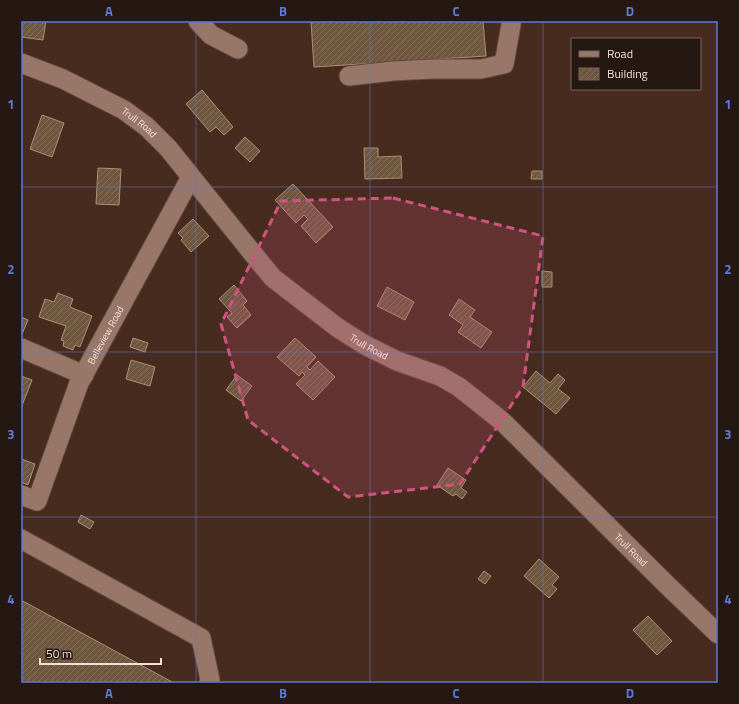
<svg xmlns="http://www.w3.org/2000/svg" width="739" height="704" viewBox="0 0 739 704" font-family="'Titillium Web',sans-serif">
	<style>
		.building { fill: url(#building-hatch); stroke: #ab9077 }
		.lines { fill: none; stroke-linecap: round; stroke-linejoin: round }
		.minor-casing { stroke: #60483d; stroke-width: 21 }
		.minor { stroke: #987668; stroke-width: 19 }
		.marked { fill: #d15480; fill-opacity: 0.2; stroke: #d15480; stroke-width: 3; stroke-dasharray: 8 5; stroke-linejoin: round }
		.grid { fill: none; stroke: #5d7ad8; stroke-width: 1; stroke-opacity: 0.55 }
		.labels { text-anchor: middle; stroke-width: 3; stroke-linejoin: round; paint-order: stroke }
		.street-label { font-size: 10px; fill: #f3e0d8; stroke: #251712 }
		.neatline { fill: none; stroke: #5d7ad8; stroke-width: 1.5 }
		.grid-label { font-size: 13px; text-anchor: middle; font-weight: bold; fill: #5d7ad8 }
	</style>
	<defs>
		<pattern id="building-hatch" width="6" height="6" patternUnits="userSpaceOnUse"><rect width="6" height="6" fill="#6f563f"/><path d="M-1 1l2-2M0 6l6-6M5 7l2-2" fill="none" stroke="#846e5a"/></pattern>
	</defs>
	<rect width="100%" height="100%" fill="#482b1f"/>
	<!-- building -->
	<g class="building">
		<path d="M21,21h25l-3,19 -22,-3 1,-6h-1z"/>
		<path d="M311,21h172l3,35 -172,11z"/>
		<path d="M202,90l31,37 -9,8 -8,-8 -6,5 -24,-28z"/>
		<path d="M42,115l22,8 -12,34 -22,-8z"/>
		<path d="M245,137l15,14 -10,11 -15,-14z"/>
		<path d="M364,148h14v9l23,-1 1,22 -37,1z"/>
		<path d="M98,168l23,1 -2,36 -23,-1z"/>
		<path d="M532,171h10v8h-11z"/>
		<path d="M293,184l40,43 -17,16 -15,-17 7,-7 -4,-4 -8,8 -21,-23z"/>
		<path d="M193,219l16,17 -18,16 -10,-12 2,-2 -5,-5z"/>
		<path d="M542,271l10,1v15h-10z"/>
		<path d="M234,285l13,16 -4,4 8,10 -14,13 -10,-11 5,-4 -13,-14z"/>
		<path d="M387,287l27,15 -9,18 -28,-14z"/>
		<path d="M58,293l15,6 -3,8 22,9 -12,31 -5,-2 -2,5 -10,-4 1,-5 -3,-1 5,-14 -27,-9 6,-18 9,3z"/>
		<path d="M459,299l16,11 -5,7 22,15 -11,16 -23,-16 5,-7 -14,-10z"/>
		<path d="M21,317l7,3 -6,14h-1z"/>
		<path d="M133,338l15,5 -3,9 -15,-5z"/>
		<path d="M295,338l21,19 -9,10 3,3 8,-9 17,16 -22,23 -17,-16 9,-9 -3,-3 -3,4 -22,-19z"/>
		<path d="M131,360l24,7 -5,19 -24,-7z"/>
		<path d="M536,371l14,12 8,-9 7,6 -7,9 12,9 -14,16 -33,-27z"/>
		<path d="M237,375l15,11 -11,15 -15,-11z"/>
		<path d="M21,376l11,4 -11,28z"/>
		<path d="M21,459l14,5 -7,21 -7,-3z"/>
		<path d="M448,468l18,12 -5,8 6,4 -5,7 -6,-5 -3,2 -16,-11z"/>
		<path d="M81,515l13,7 -4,7 -12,-7z"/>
		<path d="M539,559l20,18 -7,8 5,4 -8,9 -25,-22z"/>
		<path d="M484,571l7,5 -6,8 -7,-5z"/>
		<path d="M21,600l153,83h-153z"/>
		<path d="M648,616l24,25 -15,14 -24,-25z"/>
	</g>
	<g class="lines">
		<defs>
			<g id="minor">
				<path d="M198,21l13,14 27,14"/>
				<path id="s1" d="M21,63l42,16 61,31 23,17 21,21 86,107 19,23 65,50 27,17 32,16 43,15 19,11 44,35 164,163 51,49"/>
				<path d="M349,76l44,-5 40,-2h48l23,-5 7,-39v-4"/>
				<path d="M21,348l63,27"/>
				<path id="s2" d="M21,495l16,6 42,-118 112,-206"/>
				<path d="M21,539l180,99 9,42 -1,3"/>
			</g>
		</defs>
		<!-- minor casing -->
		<use href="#minor" class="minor-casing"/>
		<!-- minor -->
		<use href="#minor" class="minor"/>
	</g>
	<!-- marked area -->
	<path class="marked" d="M393,198l150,38 -20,151 -63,97 -112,13 -100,-77 -27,-96 60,-123z"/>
	<!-- grid -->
	<path class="grid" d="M196,21v662M370,21v662M543,21v662M21,187h697M21,352h697M21,517h697"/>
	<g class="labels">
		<!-- street labels -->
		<g class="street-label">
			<text dy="4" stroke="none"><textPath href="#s1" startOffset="133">Trull Road</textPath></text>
			<text dy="4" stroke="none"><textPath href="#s2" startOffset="197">Belleview Road</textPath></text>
			<text dy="4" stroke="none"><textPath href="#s1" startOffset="457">Trull Road</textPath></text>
			<text dy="4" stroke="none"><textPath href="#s1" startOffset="793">Trull Road</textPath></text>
		</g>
	</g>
	<!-- border -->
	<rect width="739" height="704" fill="none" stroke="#251712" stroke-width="44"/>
	<!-- legend -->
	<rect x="571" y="38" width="130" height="52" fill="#251712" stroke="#776761"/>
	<rect x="579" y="51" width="20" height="6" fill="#987668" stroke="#776761"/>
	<text x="607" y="58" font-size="12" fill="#f3e0d8">Road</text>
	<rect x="579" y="68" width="20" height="12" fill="url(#building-hatch)" stroke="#776761"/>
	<text x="607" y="78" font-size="12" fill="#f3e0d8">Building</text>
	<!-- scale -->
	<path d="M40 658v6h121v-6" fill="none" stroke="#f3e0d8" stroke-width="2"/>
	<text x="46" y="658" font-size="12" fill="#f3e0d8" stroke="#251712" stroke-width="3" paint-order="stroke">50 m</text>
	<rect x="22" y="22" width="695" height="660" class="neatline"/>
	<g class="grid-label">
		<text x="109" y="16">A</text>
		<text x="283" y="16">B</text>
		<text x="456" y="16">C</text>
		<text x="630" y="16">D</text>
		<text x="11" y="109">1</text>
		<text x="728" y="109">1</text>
		<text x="11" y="274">2</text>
		<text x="728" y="274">2</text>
		<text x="11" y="439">3</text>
		<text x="728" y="439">3</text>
		<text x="11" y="604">4</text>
		<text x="728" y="604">4</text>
		<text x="109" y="698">A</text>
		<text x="283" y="698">B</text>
		<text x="456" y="698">C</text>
		<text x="630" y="698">D</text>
	</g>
</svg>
